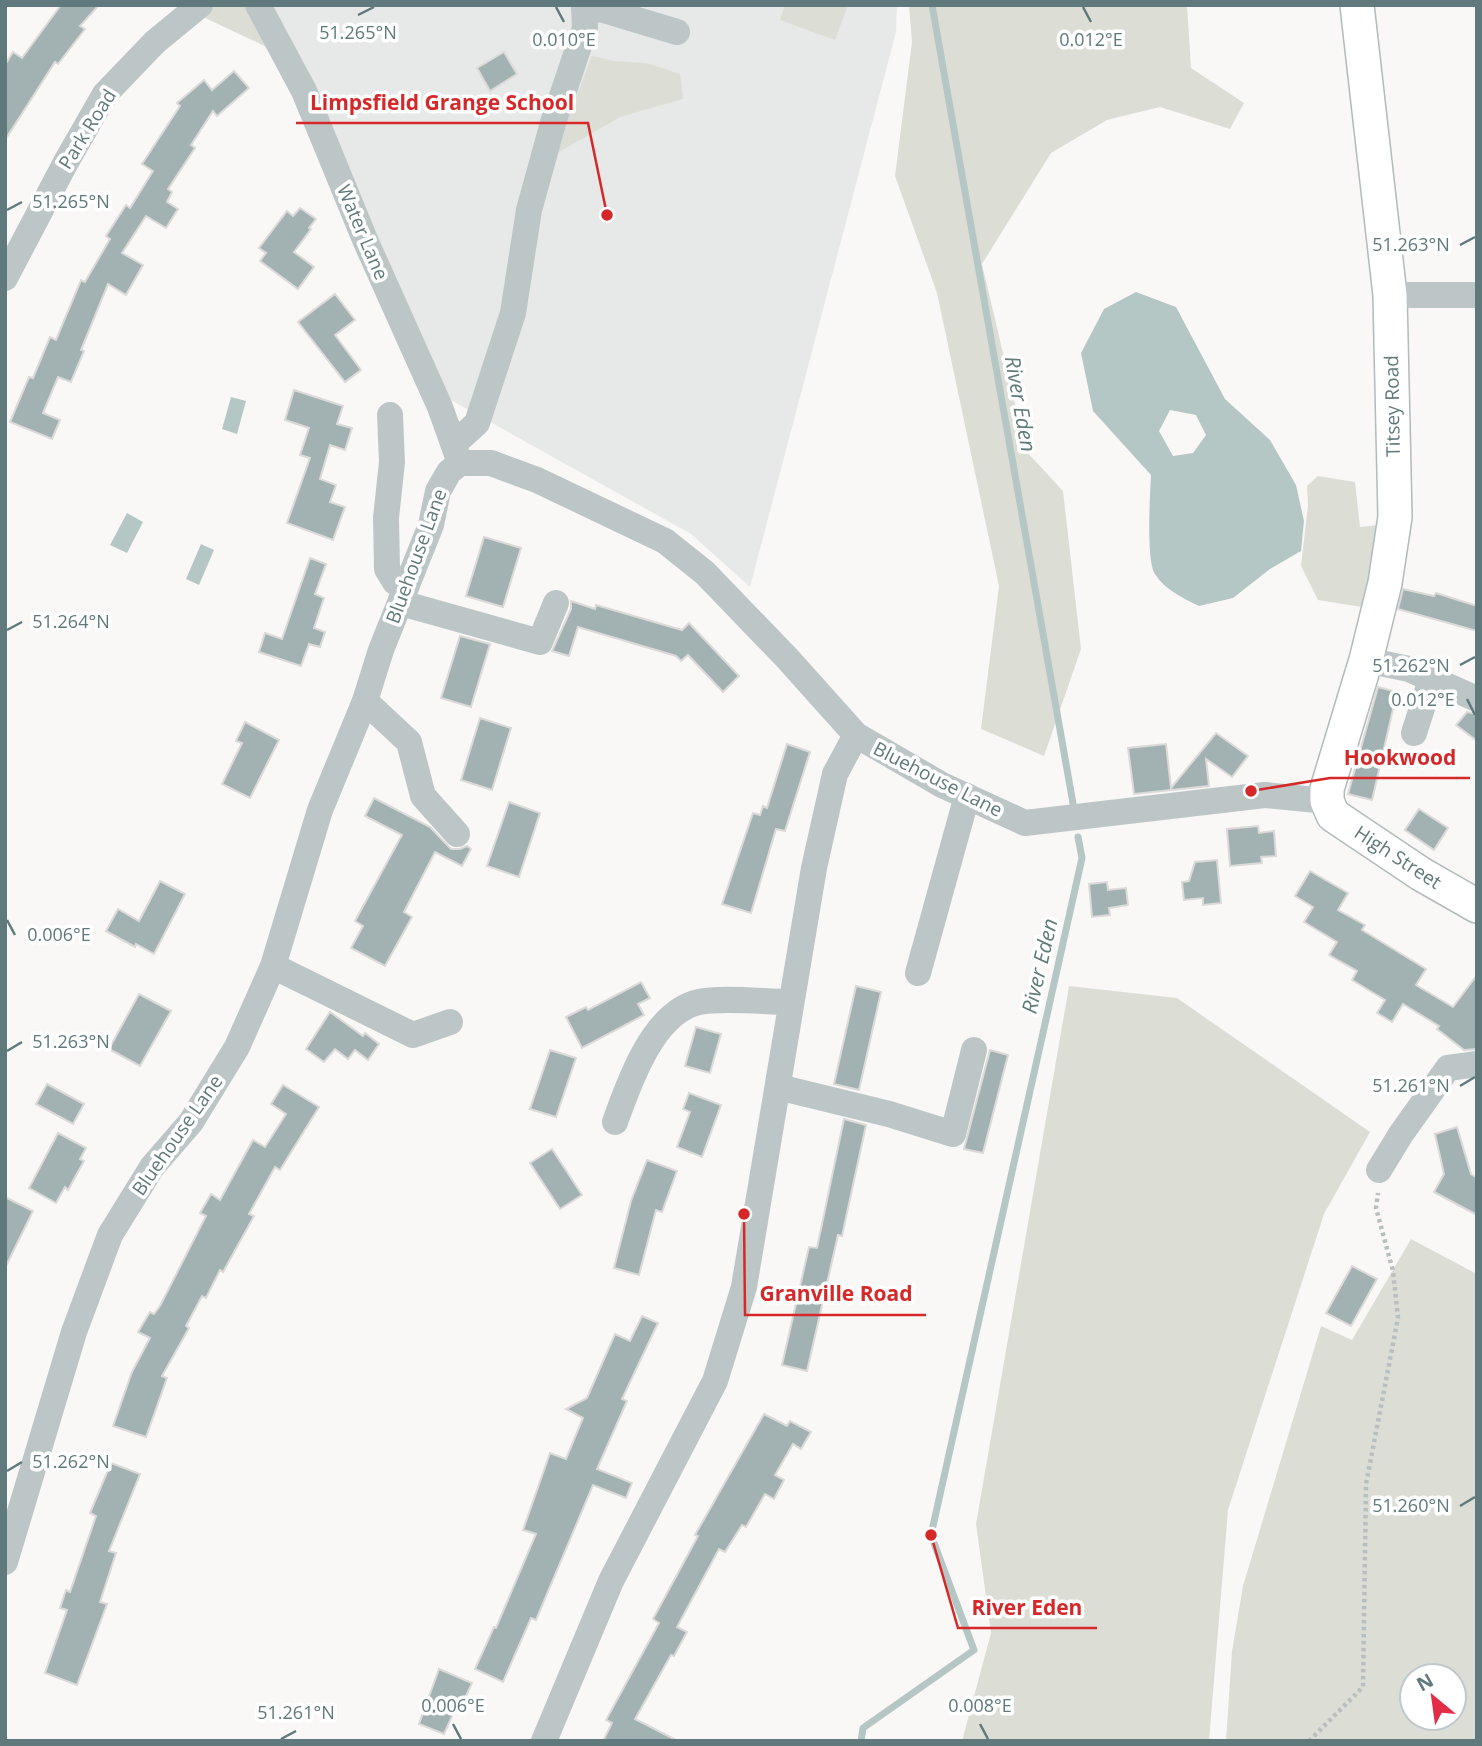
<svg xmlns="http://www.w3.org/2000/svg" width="1482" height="1746" viewBox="0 0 1482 1746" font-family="'Open Sans',sans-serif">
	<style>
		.built { fill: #e7e8e8 }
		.green { fill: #dcded6; fill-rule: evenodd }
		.water { fill: #b5c7c5; fill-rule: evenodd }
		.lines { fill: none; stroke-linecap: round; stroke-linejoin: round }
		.stream { stroke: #b5c7c5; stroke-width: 7 }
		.building { fill: #a2b2b3; stroke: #dbdad9; stroke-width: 2 }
		.major-casing { stroke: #b1bbbc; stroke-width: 36 }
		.path { stroke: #b8bfbf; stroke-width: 4.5; stroke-dasharray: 3.5 3.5; stroke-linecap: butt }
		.minor { stroke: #bdc6c7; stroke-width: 26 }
		.major { stroke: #fff; stroke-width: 33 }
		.ticks { fill: none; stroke: #5f797c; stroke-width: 2.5 }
		.labels { text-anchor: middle; stroke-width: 7; stroke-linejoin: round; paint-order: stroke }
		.street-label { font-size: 19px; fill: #5f797c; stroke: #fff }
		.water-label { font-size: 21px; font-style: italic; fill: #5f7c78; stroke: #fff }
		.ticks-label { font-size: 18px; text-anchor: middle; fill: #5f797c; stroke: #fff; stroke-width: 7; stroke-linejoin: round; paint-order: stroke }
		.leader { fill: none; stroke: #d62828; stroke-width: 2.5 }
		.callout-dot { fill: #d62828; stroke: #fff; stroke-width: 2.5 }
		.callout-label { font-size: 21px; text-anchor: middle; font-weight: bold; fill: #d62828; stroke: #fff; stroke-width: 7; stroke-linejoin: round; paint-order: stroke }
	</style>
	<rect width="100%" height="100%" fill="#f9f8f7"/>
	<!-- built -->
	<path class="built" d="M270,5h627l-1,27 -146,555 -59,-53 -242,-135z"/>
	<!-- green -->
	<g class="green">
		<path d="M216,5h33l24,45 -72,-34z"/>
		<path d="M785,5h63l-13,35 -55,-20z"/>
		<path d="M909,5h278l4,63 53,35 -14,26 -70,-22 -53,13 -56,33 -69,111 44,187 37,40 18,158 -37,107 -63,-27 18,-143 -62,-293 -42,-117 17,-134z"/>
		<path d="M592,56l22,5 33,2 33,11 3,25 -63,18 -66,38z"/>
		<path d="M1318,476l37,6 5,45 27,-3 -19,84 -50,-8 -17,-34 7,-61 -1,-19z"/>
		<path d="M1069,986l108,12 193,134 -46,82 -96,296 -19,231h-247l29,-108 -15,-109z"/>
		<path d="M1411,1239l66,35v459l-2,8h-249l6,-90 11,-65 78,-260 31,14zM1412,1676h42v42h-42z"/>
	</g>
	<!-- water -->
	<g class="water">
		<path d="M1136,292l40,15 49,92 45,41 26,45 8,36 -3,30 -31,18 -37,29 -34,8c-16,-8 -34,-16 -44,-32 -9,-13 -5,-80 -4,-99l-58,-64 -12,-58 23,-44zM1170,410l26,5 10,20 -13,18 -20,3 -14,-25z"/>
		<path d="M231,397l15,4 -9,33 -15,-5z"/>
		<path d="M127,513l16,9 -16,31 -17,-8z"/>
		<path d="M201,544l13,6 -15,35 -13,-6z"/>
	</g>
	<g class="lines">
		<!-- stream -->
		<g class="stream">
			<path d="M932,5l142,804"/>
			<path d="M861,1741l2,-13 111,-78 -43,-115 151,-677 -4,-21"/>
		</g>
	</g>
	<!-- building -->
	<g class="building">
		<path d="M61,5h38l-19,21 5,3 -27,35 -3,-2 -50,78v-75l8,-13 9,6z"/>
		<path d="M504,52l13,22 -27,17 -13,-23z"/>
		<path d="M234,71l15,17 -32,28 -4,-5 -22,34 4,3 -27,41 4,3 -5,10 11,7 -12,19 -20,-12 -24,37 21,12 -17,30 -18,-11 -27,66 3,1 -13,31 -13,-5 -15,36 17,7 -8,19 -42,-17 19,-45 4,1 17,-41 6,3 25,-60 4,2 25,-43 -4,-3 20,-31 4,3 23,-37 -11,-7 38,-58 -3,-3 27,-23 8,10z"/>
		<path d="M300,208l16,11 -7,9 2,1 -17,23 20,15 -16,22 -38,-28 6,-8 -7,-5 28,-37 6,5z"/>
		<path d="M335,294l20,26 -20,15 26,35 -16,12 -47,-60z"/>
		<path d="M294,390l49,16 -6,18 15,4 -7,22 -15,-5 -10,34 16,6 -6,17 15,5 -12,33 -46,-17 23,-65 -10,-3 9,-27 -24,-8z"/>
		<path d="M484,537l37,11 -18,59 -37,-11z"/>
		<path d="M310,558l16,6 -11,30 9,4 -10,30 11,4 -5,15 -11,-3 -8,22 -42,-14 6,-19 17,6z"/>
		<path d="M1403,589l31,7 2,-3 41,13v25l-79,-22z"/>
		<path d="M571,601l24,8 1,-4 86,25 7,-7 50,53 -16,16 -35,-37 -7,6 -5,-5 -98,-29 -9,29 -17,-5 19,-42z"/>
		<path d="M460,636l30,8 -19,63 -30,-9z"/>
		<path d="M1378,687l19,5 -25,108 -24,-6z"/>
		<path d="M1467,712l10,2v27l-21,-16z"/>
		<path d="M480,718l31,10 -19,62 -31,-10z"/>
		<path d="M245,722l34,18 -29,58 -28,-14 20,-41 -6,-2z"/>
		<path d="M1216,733l32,23 -16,21 -26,-18 3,27 -75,8 -6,-46 38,-4 5,44z"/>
		<path d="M787,744l23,8 -25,79 -9,-2 -25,84 -29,-9 31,-91 7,2 3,-9 4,2z"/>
		<path d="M374,798l56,29 21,22h9l7,-3 4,3 -9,17 -27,-14 -31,60 8,5 -27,49 -34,-18 12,-22 -8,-5 47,-86 -37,-19z"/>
		<path d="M509,802l31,11 -21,64 -32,-11z"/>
		<path d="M1419,809l29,19 -14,22 -29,-20z"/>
		<path d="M1258,826l1,7 15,-2 2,25 -15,1 1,6 -32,3 -3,-37z"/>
		<path d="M1217,860l4,43 -18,2v-7l-19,2 -2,-18 7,-1 6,-19z"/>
		<path d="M1310,871l38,22 -10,17 27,15 -3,5 64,39 -10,16 37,22 24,-32v74l-13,1 -27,-21 2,-3 -36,-22 -11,18 -15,-9 8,-13 -33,-20 5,-9 -28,-16 8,-13 -33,-20 9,-15 -18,-11z"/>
		<path d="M160,881l25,13 -31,60 -18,-10 -1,3 -29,-16 12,-22 21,12z"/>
		<path d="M1107,882l1,8 18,-2 2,17 -19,3 1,7 -18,2 -3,-33z"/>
		<path d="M641,982l9,16 -12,6 6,11 -62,33 -16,-31 20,-10 2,3z"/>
		<path d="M856,986l25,6 -22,98 -25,-6z"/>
		<path d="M139,994l32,17 -31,55 -31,-17z"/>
		<path d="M330,1012l33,24 2,-3 14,11 -11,16 -13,-10 -7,9 -13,-10 -11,13 -18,-13z"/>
		<path d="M696,1027l25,7 -11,39 -25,-7z"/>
		<path d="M550,1050l26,8 -20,59 -26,-8z"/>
		<path d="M990,1050l18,5 -25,98 -19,-4z"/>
		<path d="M47,1084l37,20 -11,20 -37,-20z"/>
		<path d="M283,1085l36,22 -39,63 -5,-3 -26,47 5,2 -31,56 -3,-2 -14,28 -4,-2 -16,30 3,2 -27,48 5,2 -21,59 -33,-11 19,-54 18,-34 -12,-6 12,-20 4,2 6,-8 46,-90 -6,-3 11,-19 9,6 33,-60 12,7 21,-33 -15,-10z"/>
		<path d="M689,1093l32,12 -19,52 -25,-10 13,-35 -7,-3z"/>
		<path d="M844,1119l22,6 -24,111 -4,-1 -31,136 -25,-6 27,-118 8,1z"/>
		<path d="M1457,1127l14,47 6,4v37l-43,-23 10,-18 -9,-40z"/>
		<path d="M58,1133l28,15 -6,11 4,2 -16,29 -3,-3 -9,16 -27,-15z"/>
		<path d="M552,1149l30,46 -22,14 -30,-46z"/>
		<path d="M647,1160l30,11 -15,41 -6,-2 -17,65 -25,-7 17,-67z"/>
		<path d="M5,1197l28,14 -28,57z"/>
		<path d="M1352,1266l25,13 -26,47 -25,-13z"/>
		<path d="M642,1316l16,7 -36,76 5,2 -30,68 35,14 -6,15 -33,-13 -57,135 -5,-2 -28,64 -28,-13 19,-42 2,1 40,-94 -13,-4 27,-77 16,6 17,-41 -17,-9 21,-11 28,-64 15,7z"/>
		<path d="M764,1414l23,12 3,-5 21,11 -10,17 -8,-5 -18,31 9,5 -10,19 -9,-5 -19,33 -4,-2 -17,27 -6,-3 -42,78 10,5 -13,24 -3,-1 -36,64 43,22h-75l9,-18 -6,-3 53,-97 -6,-4 45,-83 -3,-1z"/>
		<path d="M111,1463l29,11 -31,77 7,2 -16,49 7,2 -30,81 -32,-12 22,-63 -7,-2 6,-18 4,2 26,-76 -6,-3z"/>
		<path d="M439,1669l33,14 -11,24 -4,-2 -13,29 -25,-10z"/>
	</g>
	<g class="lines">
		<defs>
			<path id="major" d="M1357,5l33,290 5,222 -10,66 -19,77 -39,129v12l6,14 88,59 56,32"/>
		</defs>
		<!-- major casing -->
		<use href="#major" class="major-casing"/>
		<!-- path -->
		<path class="path" d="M1309,1741l54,-54 3,-203 32,-166 -5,-47 -17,-63 2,-15"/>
		<!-- minor -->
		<g class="minor">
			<path d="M258,5l46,86 62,151 74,165 20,56"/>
			<path d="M584,8l20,2 73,22"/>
			<path d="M5,278l61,-116 39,-68 50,-52 45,-37"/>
			<path d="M1390,295h87"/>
			<path d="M390,415l2,47 -6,56 1,51 8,13 12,2"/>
			<path d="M454,444l23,-21 36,-110 16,-103 24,-87 32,-95 -1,-23"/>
			<path d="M401,603l139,39 16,-39"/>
			<path d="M1366,660l43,9 68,30"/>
			<path d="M365,701l44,41 14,54 34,38"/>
			<path d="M1414,733l17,-53"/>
			<path d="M273,966l140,69 37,-13"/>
			<path d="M918,973l49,-177"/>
			<path d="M778,1087l111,27 64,20 21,-84"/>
			<path d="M615,1122c14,-39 38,-110 84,-120 22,-5 67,0 92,0"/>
			<path d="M1379,1170l22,-36 47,-66 29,-4"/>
			<path d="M5,1562l69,-230 36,-97 42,-68 39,-45 46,-75 36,-81 47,-156 45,-109 16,-51 50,-125 7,-34 11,-19 11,-9h31l46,17 128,61 40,32 82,85 69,77 86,50 83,38 240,-28 62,6"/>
			<path d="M544,1741l67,-160 104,-200 29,-94 70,-419 21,-94 21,-39"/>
		</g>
		<!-- major -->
		<use href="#major" class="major"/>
	</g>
	<!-- ticks -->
	<path class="ticks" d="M556,7l8,15M1083,7l8,15M358,15l16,-8M7,210l15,-8M1460,245l15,-8M7,630l15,-8M1460,665l15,-8M1467,699l8,16M7,920l8,15M7,1051l15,-9M1460,1086l15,-9M7,1471l15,-9M1460,1506l15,-9M453,1724l8,15M980,1724l8,15M281,1739l15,-8"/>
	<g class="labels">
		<!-- street labels -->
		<g class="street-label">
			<text transform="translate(87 129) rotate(-58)" y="7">Park Road</text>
			<text transform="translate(363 232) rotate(67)" y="7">Water Lane</text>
			<text transform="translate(1392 406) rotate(-91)" y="7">Titsey Road</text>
			<text transform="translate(416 556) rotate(-70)" y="7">Bluehouse Lane</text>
			<text transform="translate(938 779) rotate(27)" y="7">Bluehouse Lane</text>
			<text transform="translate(1398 857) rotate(33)" y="7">High Street</text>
			<text transform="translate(177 1135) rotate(-55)" y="7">Bluehouse Lane</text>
		</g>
		<!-- water labels -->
		<g class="water-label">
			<text transform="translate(1020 404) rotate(80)" y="7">River Eden</text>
			<text transform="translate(1040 966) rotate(-77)" y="7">River Eden</text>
		</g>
	</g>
	<g class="ticks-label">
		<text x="358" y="39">51.265°N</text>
		<text x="564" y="46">0.010°E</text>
		<text x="1091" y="46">0.012°E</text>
		<text x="71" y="208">51.265°N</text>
		<text x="1411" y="251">51.263°N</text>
		<text x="71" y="628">51.264°N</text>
		<text x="1411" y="672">51.262°N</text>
		<text x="1423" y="706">0.012°E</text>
		<text x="59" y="941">0.006°E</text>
		<text x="71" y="1048">51.263°N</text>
		<text x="1411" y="1092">51.261°N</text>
		<text x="71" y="1468">51.262°N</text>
		<text x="1411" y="1512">51.260°N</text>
		<text x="453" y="1712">0.006°E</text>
		<text x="980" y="1712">0.008°E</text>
		<text x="296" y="1719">51.261°N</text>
	</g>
	<!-- callouts -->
	<path class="leader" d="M607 215L588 123H296M1251 791L1330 778H1470M744 1214L745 1315H926M931 1535L958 1628H1097"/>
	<g class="callout-dot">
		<circle cx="607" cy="215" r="7"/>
		<circle cx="1251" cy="791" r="7"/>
		<circle cx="744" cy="1214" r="7"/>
		<circle cx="931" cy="1535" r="7"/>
	</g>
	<g class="callout-label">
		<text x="442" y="110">Limpsfield Grange School</text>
		<text x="1400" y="765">Hookwood</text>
		<text x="836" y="1301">Granville Road</text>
		<text x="1027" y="1615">River Eden</text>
	</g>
	<!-- border -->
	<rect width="1482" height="1746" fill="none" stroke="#5f797c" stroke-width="14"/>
	<!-- north arrow -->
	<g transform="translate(1433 1697) rotate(331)"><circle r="33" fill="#ffffff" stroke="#bfc9cb" stroke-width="2"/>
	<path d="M0-5L12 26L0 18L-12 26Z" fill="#e32d46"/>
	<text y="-10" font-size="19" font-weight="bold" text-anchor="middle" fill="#5f797c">N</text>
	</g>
</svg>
